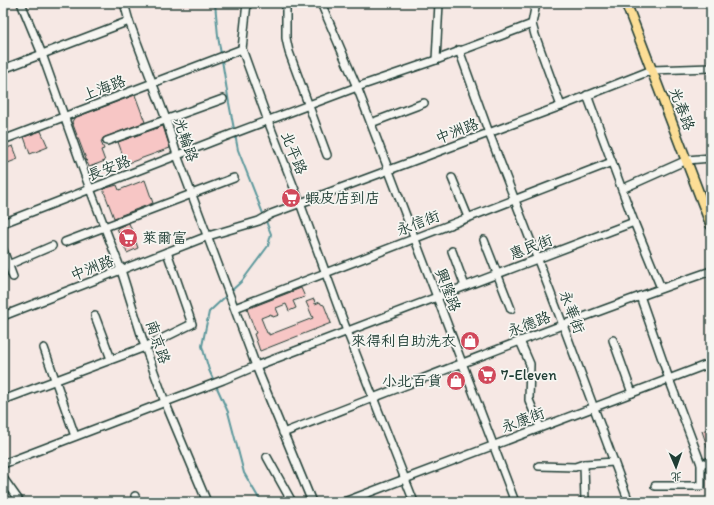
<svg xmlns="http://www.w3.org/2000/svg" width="714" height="505" viewBox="0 0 714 505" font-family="Itim,'LXGW WenKai TC',sans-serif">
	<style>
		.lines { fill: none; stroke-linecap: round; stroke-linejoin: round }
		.stream { stroke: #5c989c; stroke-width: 2 }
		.building { fill: #f7c6c5; stroke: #1f3d34 }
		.minor-casing { stroke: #1f3d34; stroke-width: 10 }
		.major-casing { stroke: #1f3d34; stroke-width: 12 }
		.minor { stroke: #f6f6f2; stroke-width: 7 }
		.major { stroke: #fcde96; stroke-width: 9 }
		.labels { text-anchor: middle; stroke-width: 3.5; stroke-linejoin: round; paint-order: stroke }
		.street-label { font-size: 15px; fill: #1f3d34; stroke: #f6f6f2 }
		.poi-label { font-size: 15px; fill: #1f3d34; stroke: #f6f6f2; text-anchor: start }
	</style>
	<rect width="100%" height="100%" fill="#f6e8e4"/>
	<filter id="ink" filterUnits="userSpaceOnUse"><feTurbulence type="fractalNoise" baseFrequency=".025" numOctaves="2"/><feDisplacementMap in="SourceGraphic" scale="8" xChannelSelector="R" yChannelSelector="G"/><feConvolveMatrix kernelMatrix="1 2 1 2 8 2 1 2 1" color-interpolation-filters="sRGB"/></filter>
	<g filter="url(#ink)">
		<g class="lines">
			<!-- stream -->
			<g class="stream">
				<path d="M215,3l3,33 11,67 9,47 33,84 -3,12 -26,35 -12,11"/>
				<path d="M227,295l-18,17 -7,34 7,24 19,42 16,61 17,29"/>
			</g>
		</g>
		<!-- building -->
		<g class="building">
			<path d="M135,95l10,27 -42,16 -2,4 3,7 -3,1 4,11 -16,6 -17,-45 2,-4z"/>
			<path d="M163,126l7,22 -44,16 -8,-22z"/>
			<path d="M41,131l7,16 -18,7 -6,-17z"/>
			<path d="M13,146l5,13 -15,6v-16z"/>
			<path d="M145,180l8,23 -39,15 -11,-29 14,-4 2,5z"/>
			<path d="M129,223l9,25 -11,5 -10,-25z"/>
			<path d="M301,288l4,9 -12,4 3,7 -7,3 -3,-7 -10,4 3,7 -6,2 -2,-3 -10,4 6,15h2v2l44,-17 -7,-16 8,-3 1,5 5,-2 1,2 3,1 7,18 -71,28 -6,-17 2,-1 -9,-24z"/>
			<path d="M711,428v26l-1,1 -8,-24z"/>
		</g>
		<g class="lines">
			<defs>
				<g id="minor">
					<path d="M21,3l21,51 48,135 31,81 24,77 20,55 42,100"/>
					<path d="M124,3l5,18 37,98 11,36 79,211 56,136"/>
					<path d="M247,3l-5,46 26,72 32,82 47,128 67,171"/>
					<path d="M286,3v35l3,14 38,103"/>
					<path d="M321,3l36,84 158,415"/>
					<path d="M536,3l-4,21 3,11 26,71"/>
					<path d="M459,50l30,83 74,192 66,177"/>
					<path d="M436,60l3,-57"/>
					<path d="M3,69l126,-48"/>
					<path d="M587,95l47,127 27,66"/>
					<path d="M371,123l53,-20"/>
					<path d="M3,140l239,-91"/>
					<path d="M107,141l116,-42"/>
					<path d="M452,178l16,39"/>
					<path d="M622,189l65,-29 24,-2"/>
					<path d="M3,223l221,-86 133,-50 79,-27 96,-36"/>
					<path d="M484,240l27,69"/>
					<path d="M65,242l169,-64"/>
					<path d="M3,250l10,27"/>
					<path d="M452,251l13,35"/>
					<path d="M8,265l44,-19"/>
					<path d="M640,296l29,83 32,85v22h-46"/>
					<path d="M235,308l377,-146"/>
					<path d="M3,316l205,-80 51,-15 12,-7 290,-108 91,-36 59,-2"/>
					<path d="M95,316l16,43"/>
					<path d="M613,340l19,53"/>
					<path d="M520,341l10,23 -1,36 11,27"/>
					<path d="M44,348l31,88"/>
					<path d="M3,400l142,-53 47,-23 -25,-72"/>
					<path d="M283,433c142,-55 284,-112 428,-162"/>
					<path d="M267,457l25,45"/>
					<path d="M3,464l220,-84 33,-14 378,-144"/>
					<path d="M584,464l1,38"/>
					<path d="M701,464l10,-3"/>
					<path d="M539,466l36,1 9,-3 30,-2"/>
					<path d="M3,478l17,24"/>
					<path d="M135,496l2,6"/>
					<path d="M344,502l367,-139"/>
				</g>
				<path id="major" d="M626,3l85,222"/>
			</defs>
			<!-- minor casing -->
			<use href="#minor" class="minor-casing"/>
			<!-- major casing -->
			<use href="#major" class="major-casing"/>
			<!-- minor -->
			<use href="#minor" class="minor"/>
			<!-- major -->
			<use href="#major" class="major"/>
		</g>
	</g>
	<!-- icons -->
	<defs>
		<symbol id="supermarket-disc" viewBox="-11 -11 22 22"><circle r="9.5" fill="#d1495b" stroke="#f6f6f2"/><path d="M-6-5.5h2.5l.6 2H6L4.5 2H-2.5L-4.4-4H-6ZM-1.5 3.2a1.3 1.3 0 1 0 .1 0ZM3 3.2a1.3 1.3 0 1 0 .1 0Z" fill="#fff"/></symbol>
		<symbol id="shop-disc" viewBox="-11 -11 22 22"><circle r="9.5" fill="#d1495b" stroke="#f6f6f2"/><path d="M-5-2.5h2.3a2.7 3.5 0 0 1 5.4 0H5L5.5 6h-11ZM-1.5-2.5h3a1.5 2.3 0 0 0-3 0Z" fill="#fff"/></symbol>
	</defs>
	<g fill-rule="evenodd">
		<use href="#supermarket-disc" x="280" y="187" width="22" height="22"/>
		<use href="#supermarket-disc" x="117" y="227" width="22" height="22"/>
		<use href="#shop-disc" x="459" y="330" width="22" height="22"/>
		<use href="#supermarket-disc" x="476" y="364" width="22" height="22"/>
		<use href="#shop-disc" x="445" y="370" width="22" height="22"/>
	</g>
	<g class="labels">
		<!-- street labels -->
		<g class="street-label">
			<text transform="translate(104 88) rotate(-21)" y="5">上海路</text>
			<text transform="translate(682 109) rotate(69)" y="5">光春路</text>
			<text transform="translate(457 131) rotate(-21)" y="5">中洲路</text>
			<text transform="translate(186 140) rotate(71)" y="5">光輪路</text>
			<text transform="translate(294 153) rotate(68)" y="5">北平路</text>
			<text transform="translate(109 168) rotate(-21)" y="5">長安路</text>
			<text transform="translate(418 223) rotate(-21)" y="5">永信街</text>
			<text transform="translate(531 247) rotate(-21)" y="5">惠民街</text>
			<text transform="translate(92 268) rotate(-21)" y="5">中洲路</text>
			<text transform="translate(448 290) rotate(69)" y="5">興隆路</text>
			<text transform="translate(572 312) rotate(69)" y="5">永華街</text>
			<text transform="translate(529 324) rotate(-21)" y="5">永德路</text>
			<text transform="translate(158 342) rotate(71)" y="5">南京路</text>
			<text transform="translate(523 420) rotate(-21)" y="5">永康街</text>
		</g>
		<!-- poi labels -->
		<g class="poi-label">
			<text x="305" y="203">蝦皮店到店</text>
			<text x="142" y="243">萊爾富</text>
			<text x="456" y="346" text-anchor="end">來得利自助洗衣</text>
			<text x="501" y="380">7-Eleven</text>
			<text x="442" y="386" text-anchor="end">小北百貨</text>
		</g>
	</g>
	<!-- margin -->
	<rect width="714" height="505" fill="none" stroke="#f6f6f2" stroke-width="16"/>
	<rect x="8" y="8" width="698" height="489" fill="none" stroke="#1f3d34" stroke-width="1.5" filter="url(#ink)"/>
	<!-- north arrow -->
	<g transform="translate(676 467) rotate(178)" stroke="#f6f6f2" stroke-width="3" paint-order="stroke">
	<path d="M0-3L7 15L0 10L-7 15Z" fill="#1f3d34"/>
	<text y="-6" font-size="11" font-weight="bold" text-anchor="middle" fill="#1f3d34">北</text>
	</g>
</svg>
